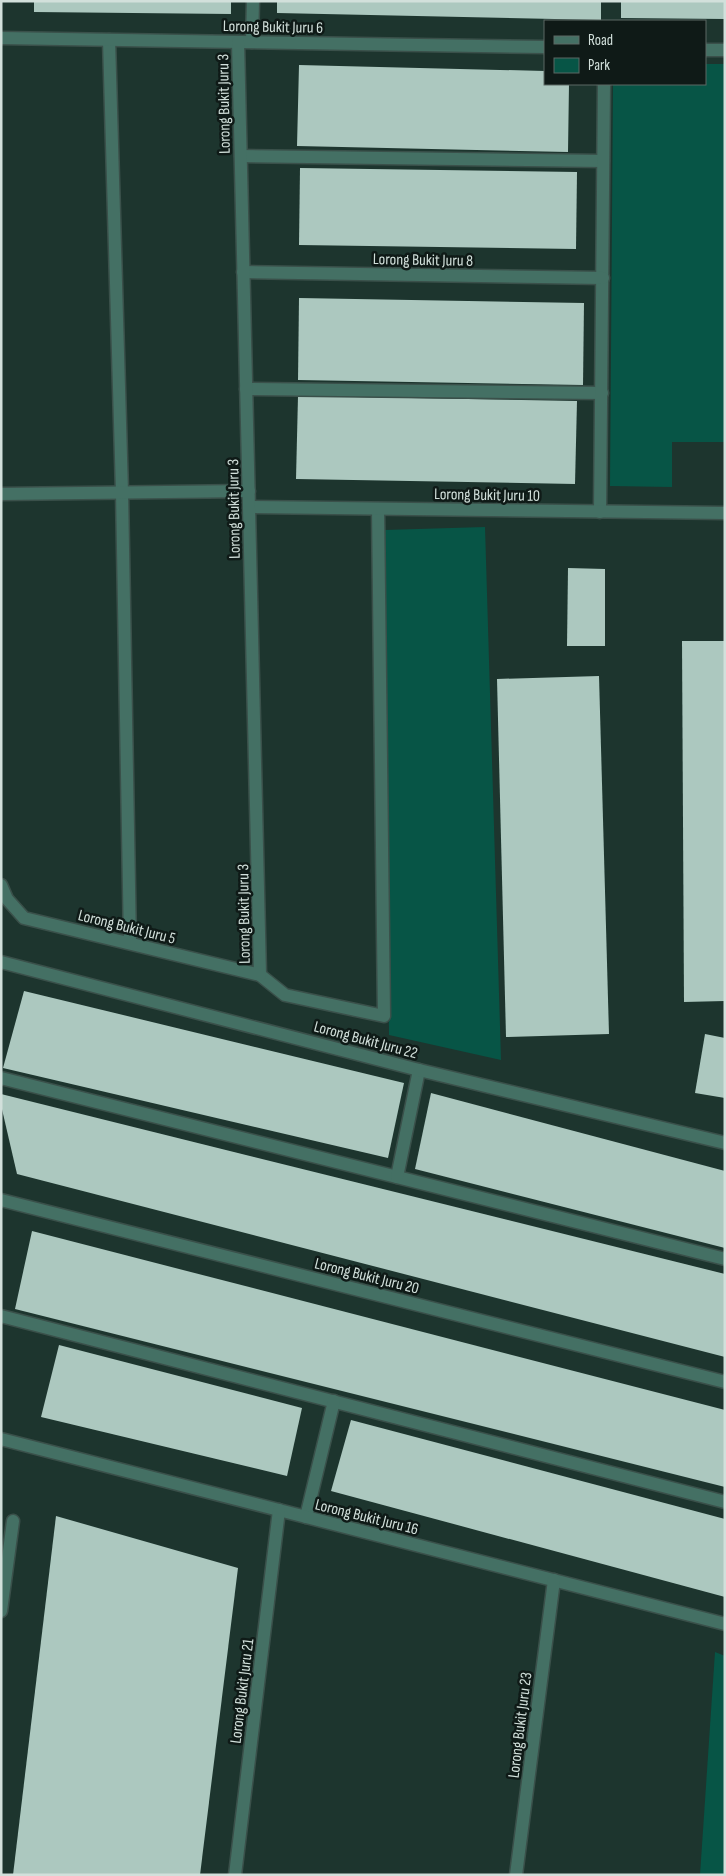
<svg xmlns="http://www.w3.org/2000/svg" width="726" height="1876" viewBox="0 0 726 1876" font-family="'Sofia Sans Condensed',sans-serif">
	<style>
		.green { fill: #075546 }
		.building { fill: #acc8bf }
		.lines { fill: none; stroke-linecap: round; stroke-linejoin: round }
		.lane-casing { stroke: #3a504a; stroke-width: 15 }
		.street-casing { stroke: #3a504a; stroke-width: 15 }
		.lane { stroke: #447064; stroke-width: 12 }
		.street { stroke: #447064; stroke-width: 12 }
		.labels { text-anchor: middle; stroke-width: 5; stroke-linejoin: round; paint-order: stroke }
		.street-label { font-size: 16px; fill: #d2e0db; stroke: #0f1a17 }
	</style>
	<rect width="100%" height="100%" fill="#1d352e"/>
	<!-- green -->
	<g class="green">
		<path d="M705,64h20v378h-53v45l-62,-1 3,-402h92z"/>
		<path d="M485,527l16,533 -112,-25 -5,-505z"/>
		<path d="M715,1652l10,4v219h-25z"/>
	</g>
	<!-- building -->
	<g class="building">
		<path d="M34,1h197v13l-197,-2z"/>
		<path d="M277,1h324v19l-324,-7z"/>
		<path d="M621,1h104v18l-104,-1z"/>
		<path d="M299,65l246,6v13h24l-1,68 -271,-6z"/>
		<path d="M300,168l277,4 -1,77 -277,-4z"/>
		<path d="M299,298l285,5 -1,82 -285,-5z"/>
		<path d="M298,396l279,5 -2,83 -279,-5z"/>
		<path d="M568,568l37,1v77h-38z"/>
		<path d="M682,641h43v360l-41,1z"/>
		<path d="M599,676l10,358 -103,3 -9,-358z"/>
		<path d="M24,991l380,92 -16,75 -385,-90z"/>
		<path d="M705,1034l20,4v60l-30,-5z"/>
		<path d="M431,1093l294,78v77l-310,-79z"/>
		<path d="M1,1094l724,180v83l-708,-183 -16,-69z"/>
		<path d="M32,1231l693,179v77l-710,-178z"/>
		<path d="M59,1345l243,63 -15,68 -246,-59z"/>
		<path d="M351,1420l374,99v78l-394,-106z"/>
		<path d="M56,1516l182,52 -38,307h-187z"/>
	</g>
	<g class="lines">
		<defs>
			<g id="lane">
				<path d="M109,40l13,452 8,451"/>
				<path d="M252,42l1,-41"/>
				<path d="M241,156l362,5"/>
				<path d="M246,389l356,4"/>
				<path d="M1,494l248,-3"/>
				<path d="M600,512l4,-428"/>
				<path d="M260,975l25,20 99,21 -6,-507"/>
				<path d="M1,1078l724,181"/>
				<path d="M397,1177l22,-107"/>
				<path d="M1,1316l724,186"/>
				<path d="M306,1517l28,-116"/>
			</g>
			<g id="street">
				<path d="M1,38l544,9"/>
				<path d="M705,50h20"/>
				<path d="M243,272l360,6"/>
				<path d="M249,507l476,6"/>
				<path d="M1,885l6,14 17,19 236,57 -22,-933"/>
				<path d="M1,962l418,108 306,73"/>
				<path d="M1,1200l724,182"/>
				<path d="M1,1439l724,185"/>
				<path d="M1,1611l12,-90"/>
				<path d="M235,1875l44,-365"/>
				<path d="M516,1875l38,-295"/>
			</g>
		</defs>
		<!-- lane casing -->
		<use href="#lane" class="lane-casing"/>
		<!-- street casing -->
		<use href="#street" class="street-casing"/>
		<!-- lane -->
		<use href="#lane" class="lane"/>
		<!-- street -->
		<use href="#street" class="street"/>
	</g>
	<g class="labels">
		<!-- street labels -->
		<g class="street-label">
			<text transform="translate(273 26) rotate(1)" y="6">Lorong Bukit Juru 6</text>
			<text transform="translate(223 104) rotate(-91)" y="6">Lorong Bukit Juru 3</text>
			<text transform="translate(423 259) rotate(1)" y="6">Lorong Bukit Juru 8</text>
			<text transform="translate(487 494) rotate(1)" y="6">Lorong Bukit Juru 10</text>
			<text transform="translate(233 509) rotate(-91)" y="6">Lorong Bukit Juru 3</text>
			<text transform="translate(243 914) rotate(-91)" y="6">Lorong Bukit Juru 3</text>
			<text transform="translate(127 926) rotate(14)" y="6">Lorong Bukit Juru 5</text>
			<text transform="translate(366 1039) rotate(15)" y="6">Lorong Bukit Juru 22</text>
			<text transform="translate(367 1275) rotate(14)" y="6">Lorong Bukit Juru 20</text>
			<text transform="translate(367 1516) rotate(14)" y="6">Lorong Bukit Juru 16</text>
			<text transform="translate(241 1691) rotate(-83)" y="6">Lorong Bukit Juru 21</text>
			<text transform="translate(519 1725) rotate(-83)" y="6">Lorong Bukit Juru 23</text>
		</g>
	</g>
	<!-- border -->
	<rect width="726" height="1876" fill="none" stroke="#d2e0db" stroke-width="5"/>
	<!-- legend -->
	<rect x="544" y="20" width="162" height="65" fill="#0f1a17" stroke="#5d6965"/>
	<rect x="554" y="36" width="25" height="8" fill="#447064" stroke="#5d6965"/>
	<text x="588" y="45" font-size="15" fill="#d2e0db">Road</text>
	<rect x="554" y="58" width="25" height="15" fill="#075546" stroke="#5d6965"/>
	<text x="588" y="70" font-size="15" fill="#d2e0db">Park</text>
</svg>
